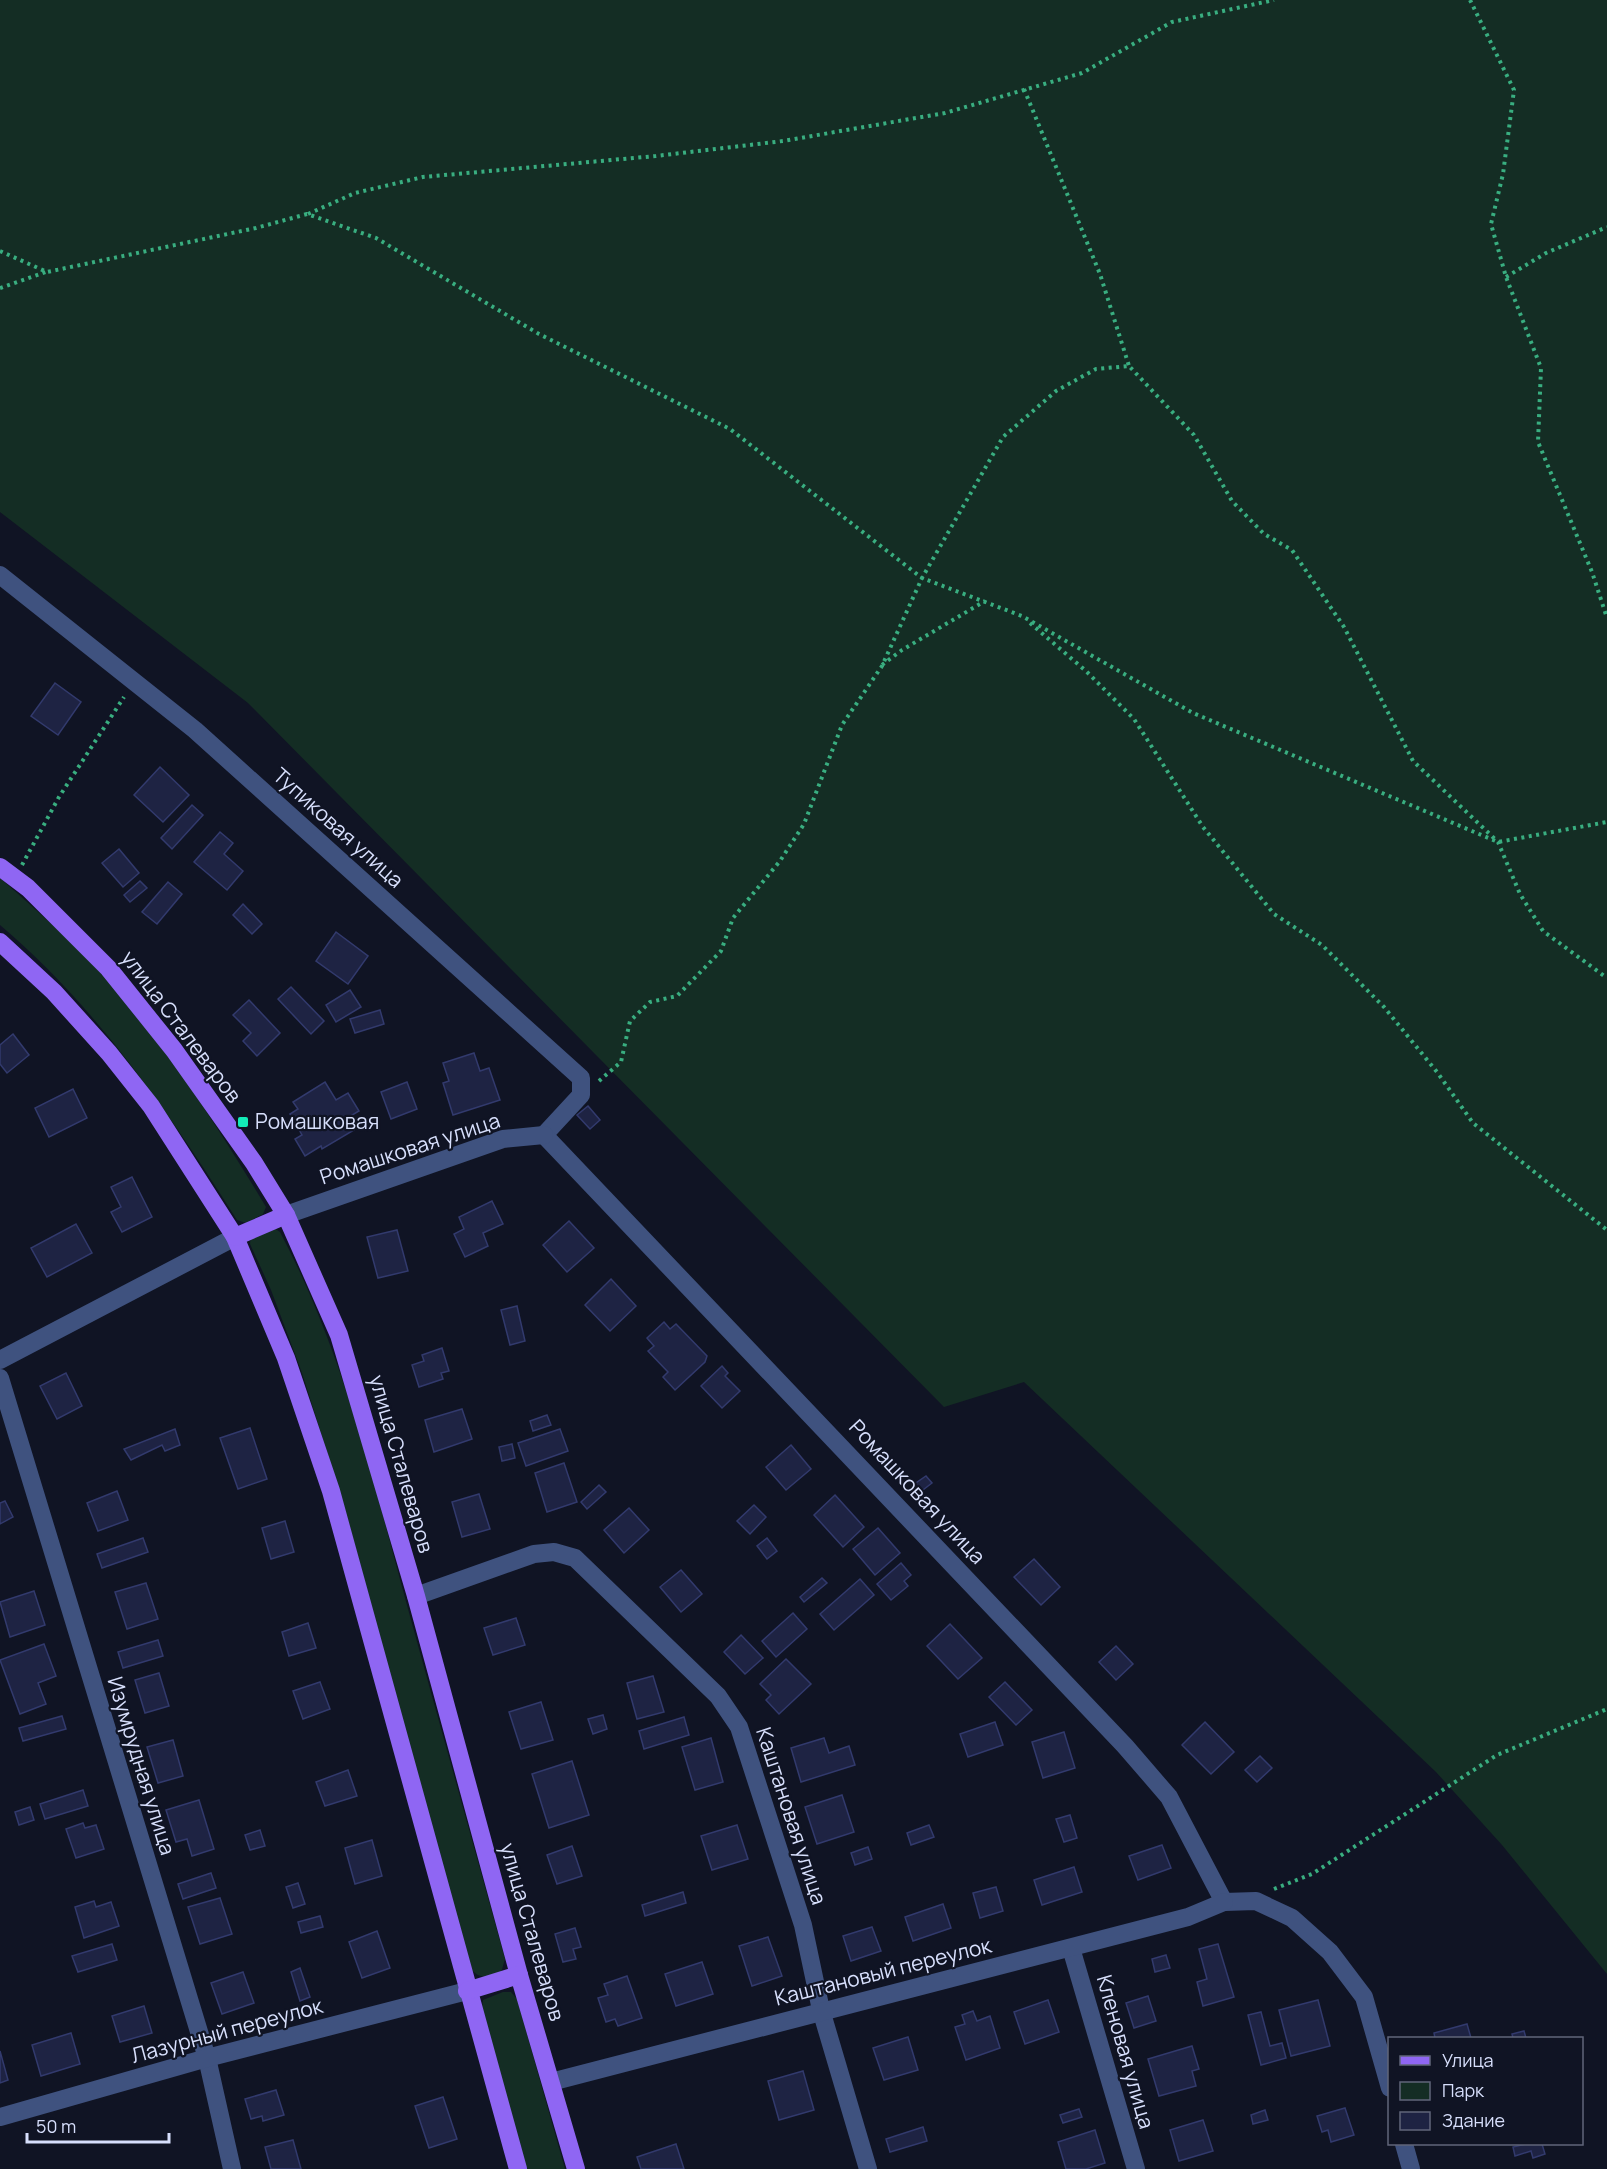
<svg xmlns="http://www.w3.org/2000/svg" width="1607" height="2169" viewBox="0 0 1607 2169" font-family="Manrope,sans-serif">
	<style>
		.green { fill: #142d24 }
		.building { fill: #1e2343; stroke: #323a6d; stroke-width: 1.5 }
		.lines { fill: none; stroke-linecap: round; stroke-linejoin: round }
		.path { stroke: #39ae80; stroke-width: 4; stroke-dasharray: 3 4.5; stroke-linecap: butt }
		.minor { stroke: #3f527f; stroke-width: 18 }
		.major { stroke: #8f66f3; stroke-width: 18 }
		.poi-dot { fill: #13ecb9; stroke: #101424; stroke-width: 2 }
		.labels { text-anchor: middle; stroke-width: 4.5; stroke-linejoin: round; paint-order: stroke }
		.street-label { font-size: 21px; fill: #d7dffc; stroke: #101424 }
		.poi-label { font-size: 21px; fill: #d7dffc; stroke: #101424; text-anchor: start }
	</style>
	<rect width="100%" height="100%" fill="#101424"/>
	<!-- green -->
	<g class="green">
		<path d="M0,0h1607v1974l-105,-129 -66,-73 -412,-390 -80,25 -696,-704 -248,-191z"/>
		<path d="M0,878c43,38 88,77 124,121 53,65 99,136 142,208l-3,7 -17,9 -9,-3c-67,-106 -141,-214 -237,-295z"/>
		<path d="M271,1226l9,6c63,119 93,248 128,377 32,117 65,234 97,350l-4,14c-14,4 -21,7 -31,-5l-125,-459 -43,-136 -31,-83 -21,-46 1,-10z"/>
		<path d="M503,1992h8l6,7 48,170h-39l-44,-161 1,-8z"/>
	</g>
	<!-- building -->
	<g class="building">
		<path d="M55,683l26,19 -23,33 -27,-19z"/>
		<path d="M160,767l29,28 -26,27 -29,-27z"/>
		<path d="M192,805l11,10 -31,34 -11,-11z"/>
		<path d="M220,832l13,11 -9,11 19,17 -16,19 -33,-28z"/>
		<path d="M119,849l20,24 -16,14 -21,-24z"/>
		<path d="M140,881l7,7 -17,14 -6,-7z"/>
		<path d="M168,882l14,12 -25,30 -15,-12z"/>
		<path d="M243,904l19,20 -10,10 -19,-19z"/>
		<path d="M336,932l32,24 -20,28 -32,-23z"/>
		<path d="M291,987l33,34 -13,13 -33,-35z"/>
		<path d="M350,990l11,17 -25,15 -10,-17z"/>
		<path d="M249,1000l31,33 -23,23 -14,-15 8,-8 -18,-18z"/>
		<path d="M380,1010l4,14 -29,9 -5,-14z"/>
		<path d="M13,1034l16,21 -22,18 -7,-9v-19z"/>
		<path d="M474,1053l6,18 9,-3 11,32 -47,15 -10,-32 6,-2 -6,-18z"/>
		<path d="M325,1082l11,18 12,-7 11,18 -12,7 7,12 -32,19 -1,-3 -16,10 -10,-17 7,-4 -12,-21 8,-5 -5,-7z"/>
		<path d="M407,1082l10,27 -26,10 -10,-27z"/>
		<path d="M73,1089l14,29 -38,19 -14,-29z"/>
		<path d="M588,1106l12,14 -10,9 -13,-14z"/>
		<path d="M132,1177l20,40 -30,15 -11,-20 10,-5 -10,-20z"/>
		<path d="M492,1201l11,23 -20,9 5,13 -23,11 -11,-23 10,-5 -5,-12z"/>
		<path d="M569,1221l25,27 -27,24 -24,-27z"/>
		<path d="M76,1224l16,29 -45,24 -16,-29z"/>
		<path d="M397,1230l11,41 -30,7 -11,-41z"/>
		<path d="M611,1279l25,27 -26,25 -25,-26z"/>
		<path d="M517,1306l8,35 -15,4 -9,-35z"/>
		<path d="M664,1322l6,7 6,-5 31,32 -2,6 -30,28 -12,-13 5,-5 -20,-21 6,-5 -7,-8z"/>
		<path d="M442,1348l7,23 -8,2 2,6 -24,8 -7,-22 12,-4 -2,-6z"/>
		<path d="M722,1366l6,7 -3,3 15,15 -18,17 -21,-22z"/>
		<path d="M66,1373l16,33 -25,13 -17,-33z"/>
		<path d="M462,1409l10,30 -38,13 -9,-32z"/>
		<path d="M547,1415l4,10 -18,6 -3,-10z"/>
		<path d="M250,1428l17,51 -29,10 -18,-51z"/>
		<path d="M175,1429l5,16 -15,6 -3,-6 -31,15 -7,-11z"/>
		<path d="M560,1429l8,22 -42,15 -8,-23z"/>
		<path d="M512,1444l3,14 -13,3 -3,-14z"/>
		<path d="M791,1445l20,24 -25,21 -20,-23z"/>
		<path d="M564,1463l13,39 -30,10 -12,-39z"/>
		<path d="M926,1476l6,7 -13,10 -6,-8z"/>
		<path d="M599,1485l7,7 -19,17 -6,-7z"/>
		<path d="M117,1491l11,29 -30,11 -11,-28z"/>
		<path d="M479,1494l11,35 -28,8 -10,-35z"/>
		<path d="M835,1495l29,32 -21,20 -29,-32z"/>
		<path d="M5,1501l8,16 -13,7v-21z"/>
		<path d="M754,1505l12,12 -16,17 -13,-13z"/>
		<path d="M629,1508l20,22 -25,23 -20,-23z"/>
		<path d="M285,1521l9,31 -23,7 -9,-31z"/>
		<path d="M878,1528l22,25 -25,22 -22,-26z"/>
		<path d="M143,1538l5,14 -46,16 -5,-14z"/>
		<path d="M767,1538l10,13 -10,8 -10,-13z"/>
		<path d="M1034,1559l26,28 -19,18 -27,-28z"/>
		<path d="M901,1563l10,12 -7,6 4,5 -17,14 -14,-16z"/>
		<path d="M681,1570l21,24 -21,18 -21,-25z"/>
		<path d="M822,1578l5,5 -23,19 -4,-5z"/>
		<path d="M860,1579l14,16 -40,35 -14,-16z"/>
		<path d="M146,1583l12,36 -31,10 -12,-37z"/>
		<path d="M34,1591l11,34 -35,12 -10,-35z"/>
		<path d="M793,1613l14,16 -31,28 -14,-16z"/>
		<path d="M516,1618l9,27 -32,10 -9,-27z"/>
		<path d="M308,1623l8,25 -27,8 -7,-24z"/>
		<path d="M950,1624l32,34 -24,21 -31,-33z"/>
		<path d="M741,1635l22,23 -18,16 -21,-22z"/>
		<path d="M158,1640l5,16 -40,12 -5,-16z"/>
		<path d="M44,1644l12,32 -18,7 8,21 -26,10 -20,-54z"/>
		<path d="M1116,1646l17,18 -17,16 -17,-18z"/>
		<path d="M786,1659l25,25 -32,30 -13,-14 5,-5 -11,-11z"/>
		<path d="M159,1673l10,33 -24,7 -10,-33z"/>
		<path d="M653,1676l11,36 -27,7 -10,-36z"/>
		<path d="M320,1682l10,27 -27,10 -10,-28z"/>
		<path d="M1005,1682l27,28 -16,15 -27,-28z"/>
		<path d="M541,1702l12,38 -32,9 -12,-37z"/>
		<path d="M603,1715l4,14 -14,5 -5,-15z"/>
		<path d="M62,1716l4,13 -43,12 -4,-13z"/>
		<path d="M684,1717l5,18 -45,14 -5,-18z"/>
		<path d="M995,1722l8,23 -35,12 -8,-23z"/>
		<path d="M1205,1722l29,30 -23,22 -29,-29z"/>
		<path d="M1064,1732l11,36 -32,10 -11,-36z"/>
		<path d="M711,1738l12,44 -28,8 -13,-43z"/>
		<path d="M824,1738l5,15 20,-7 6,19 -54,17 -10,-34z"/>
		<path d="M173,1740l10,36 -25,7 -11,-36z"/>
		<path d="M1260,1756l12,12 -15,14 -12,-12z"/>
		<path d="M572,1761l17,54 -40,13 -17,-54z"/>
		<path d="M348,1770l9,26 -32,10 -9,-24z"/>
		<path d="M83,1790l5,16 -43,13 -5,-15z"/>
		<path d="M842,1795l12,37 -37,12 -12,-37z"/>
		<path d="M199,1800l15,49 -22,7 -5,-17 -11,3 -10,-32z"/>
		<path d="M30,1807l4,13 -15,5 -4,-13z"/>
		<path d="M1070,1815l7,23 -13,4 -8,-23z"/>
		<path d="M83,1823l2,5 11,-3 8,24 -28,9 -10,-29z"/>
		<path d="M737,1825l11,34 -36,11 -11,-34z"/>
		<path d="M929,1825l5,12 -23,8 -4,-12z"/>
		<path d="M260,1830l5,16 -15,4 -5,-15z"/>
		<path d="M372,1840l10,36 -27,8 -10,-36z"/>
		<path d="M1162,1845l9,23 -33,12 -9,-24z"/>
		<path d="M572,1846l10,30 -25,8 -10,-29z"/>
		<path d="M868,1847l4,12 -17,6 -4,-12z"/>
		<path d="M1074,1867l8,25 -40,13 -8,-25z"/>
		<path d="M211,1873l5,15 -33,11 -5,-15z"/>
		<path d="M298,1883l7,21 -12,4 -7,-21z"/>
		<path d="M996,1887l7,24 -23,7 -7,-25z"/>
		<path d="M683,1892l3,11 -41,13 -3,-11z"/>
		<path d="M220,1898l12,36 -32,10 -12,-37z"/>
		<path d="M94,1901l2,6 15,-5 8,24 -35,12 -9,-31z"/>
		<path d="M943,1904l8,24 -38,13 -8,-24z"/>
		<path d="M320,1916l3,11 -22,6 -3,-11z"/>
		<path d="M872,1927l9,24 -30,10 -8,-25z"/>
		<path d="M575,1928l6,19 -8,2 3,10 -13,3 -8,-28z"/>
		<path d="M377,1931l13,37 -28,10 -13,-36z"/>
		<path d="M768,1937l14,39 -30,10 -13,-40z"/>
		<path d="M112,1944l5,16 -39,12 -6,-16z"/>
		<path d="M1218,1944l16,53 -31,9 -6,-24 10,-3 -8,-30z"/>
		<path d="M1166,1955l4,13 -15,4 -3,-13z"/>
		<path d="M702,1962l11,32 -37,12 -11,-32z"/>
		<path d="M300,1968l10,29 -10,4 -9,-29z"/>
		<path d="M243,1972l11,31 -32,11 -11,-31z"/>
		<path d="M627,1976l15,42 -24,8 -3,-7 -9,3 -8,-24 10,-3 -4,-11z"/>
		<path d="M1148,1996l8,25 -22,7 -8,-25z"/>
		<path d="M1048,2000l11,32 -34,12 -11,-32z"/>
		<path d="M1318,2000l12,46 -39,10 -12,-46z"/>
		<path d="M144,2006l8,27 -32,9 -8,-26z"/>
		<path d="M973,2011l4,10 13,-5 10,32 -34,12 -11,-33 10,-3 -3,-9z"/>
		<path d="M1261,2012l9,34 12,-3 4,15 -25,7 -13,-50z"/>
		<path d="M1467,2024l4,14h-36l-1,-5z"/>
		<path d="M1524,2031l2,7h-13l-1,-4z"/>
		<path d="M71,2033l9,31 -39,12 -9,-31z"/>
		<path d="M908,2037l10,33 -34,10 -11,-32z"/>
		<path d="M1192,2046l7,23 -7,2 4,15 -37,10 -11,-37z"/>
		<path d="M0,2051l8,29 -8,3z"/>
		<path d="M803,2071l11,39 -35,10 -11,-39z"/>
		<path d="M276,2090l8,25 -21,6 -1,-5 -11,3 -6,-20z"/>
		<path d="M443,2097l14,42 -28,9 -14,-42z"/>
		<path d="M1345,2108l9,27 -23,7 -3,-12 -6,2 -5,-16z"/>
		<path d="M1079,2109l3,8 -19,6 -3,-8z"/>
		<path d="M1265,2110l3,10 -15,4 -2,-9z"/>
		<path d="M1203,2120l10,31 -34,10 -9,-31z"/>
		<path d="M923,2127l4,14 -37,11 -4,-13z"/>
		<path d="M1095,2130l10,33 -19,6h-20l-8,-27z"/>
		<path d="M293,2140l8,29h-30l-6,-22z"/>
		<path d="M676,2144l8,25h-43l-4,-12z"/>
		<path d="M1526,2144h16l3,10 -12,4 -2,-7 -16,5 -2,-9z"/>
	</g>
	<g class="lines">
		<!-- path -->
		<g class="path">
			<path d="M1470,0l44,90 -11,84 -12,50 15,53 35,91 -3,74 54,130 15,46"/>
			<path d="M1024,89l76,185 29,92"/>
			<path d="M308,214l47,-21 68,-16 233,-21 127,-15 162,-28 137,-40 90,-51 102,-22"/>
			<path d="M0,251l47,21 209,-44 51,-14 69,24 163,96 191,95 192,149 100,38 171,97 305,129 109,-20"/>
			<path d="M1506,277l40,-24 61,-26"/>
			<path d="M0,288l46,-16"/>
			<path d="M1030,623l56,48 48,48 69,108 71,87 48,31 62,62 53,65 36,51 134,107"/>
			<path d="M882,665l20,-15 83,-49"/>
			<path d="M22,865l37,-68 65,-100"/>
			<path d="M599,1081l22,-19 9,-41 20,-19 27,-6 44,-45 12,-33 47,-57 24,-37 38,-99 40,-59 40,-88 81,-141 53,-46 40,-22 33,-3 65,69 38,66 32,33 28,16 52,77 69,134 85,81 22,52 23,37 64,47"/>
			<path d="M1274,1889l38,-15 185,-119 110,-46"/>
		</g>
		<!-- minor -->
		<g class="minor">
			<path d="M0,575l195,155 386,348v17l-37,40"/>
			<path d="M544,1135l581,611 44,51 55,105 32,-1 36,17 38,34 34,45 26,91"/>
			<path d="M286,1215l217,-76 41,-4"/>
			<path d="M0,1360l235,-123"/>
			<path d="M0,1378l207,680 25,111"/>
			<path d="M416,1596l118,-42 20,-2 21,6 143,138 21,31 64,198 18,85 47,159"/>
			<path d="M1071,1948l65,221"/>
			<path d="M551,2082l637,-165 36,-15"/>
			<path d="M0,2117l207,-59 260,-67"/>
			<path d="M1404,2144l7,25"/>
		</g>
		<!-- major -->
		<g class="major">
			<path d="M0,867l28,21 81,81 65,81 80,113 32,52 53,120 77,261 103,379 57,194"/>
			<path d="M0,942l54,50 55,61 42,53 84,131 51,121 45,133 187,678"/>
			<path d="M235,1237l51,-22"/>
			<path d="M467,1991l52,-16"/>
		</g>
	</g>
	<!-- markers -->
	<rect class="poi-dot" x="237" y="1116" width="12" height="12" rx="3"/>
	<g class="labels">
		<!-- street labels -->
		<g class="street-label">
			<text transform="translate(338 828) rotate(42)" y="7">Тупиковая улица</text>
			<text transform="translate(181 1027) rotate(53)" y="7">улица Сталеваров</text>
			<text transform="translate(410 1149) rotate(-18)" y="7">Ромашковая улица</text>
			<text transform="translate(401 1464) rotate(74)" y="7">улица Сталеваров</text>
			<text transform="translate(917 1492) rotate(47)" y="7">Ромашковая улица</text>
			<text transform="translate(141 1766) rotate(73)" y="7">Изумрудная улица</text>
			<text transform="translate(791 1816) rotate(72)" y="7">Каштановая улица</text>
			<text transform="translate(532 1932) rotate(74)" y="7">улица Сталеваров</text>
			<text transform="translate(883 1972) rotate(-14)" y="7">Каштановый переулок</text>
			<text transform="translate(227 2031) rotate(-15)" y="7">Лазурный переулок</text>
			<text transform="translate(1125 2052) rotate(74)" y="7">Кленовая улица</text>
		</g>
		<!-- poi labels -->
		<g class="poi-label">
			<text x="255" y="1129">Ромашковая</text>
		</g>
	</g>
	<!-- legend -->
	<rect x="1388" y="2037" width="195" height="108" fill="#101424" stroke="#60657a" stroke-width="1.5"/>
	<rect x="1400" y="2056" width="30" height="9" fill="#8f66f3" stroke="#60657a" stroke-width="1.5"/>
	<text x="1442" y="2067" font-size="18" fill="#d7dffc">Улица</text>
	<rect x="1400" y="2082" width="30" height="18" fill="#142d24" stroke="#60657a" stroke-width="1.5"/>
	<text x="1442" y="2097" font-size="18" fill="#d7dffc">Парк</text>
	<rect x="1400" y="2112" width="30" height="18" fill="#1e2343" stroke="#60657a" stroke-width="1.5"/>
	<text x="1442" y="2127" font-size="18" fill="#d7dffc">Здание</text>
	<!-- scale -->
	<path d="M27 2133v9h142v-9" fill="none" stroke="#d7dffc" stroke-width="3"/>
	<text x="36" y="2133" font-size="18" fill="#d7dffc" stroke="#101424" stroke-width="4.5" paint-order="stroke">50 m</text>
</svg>
